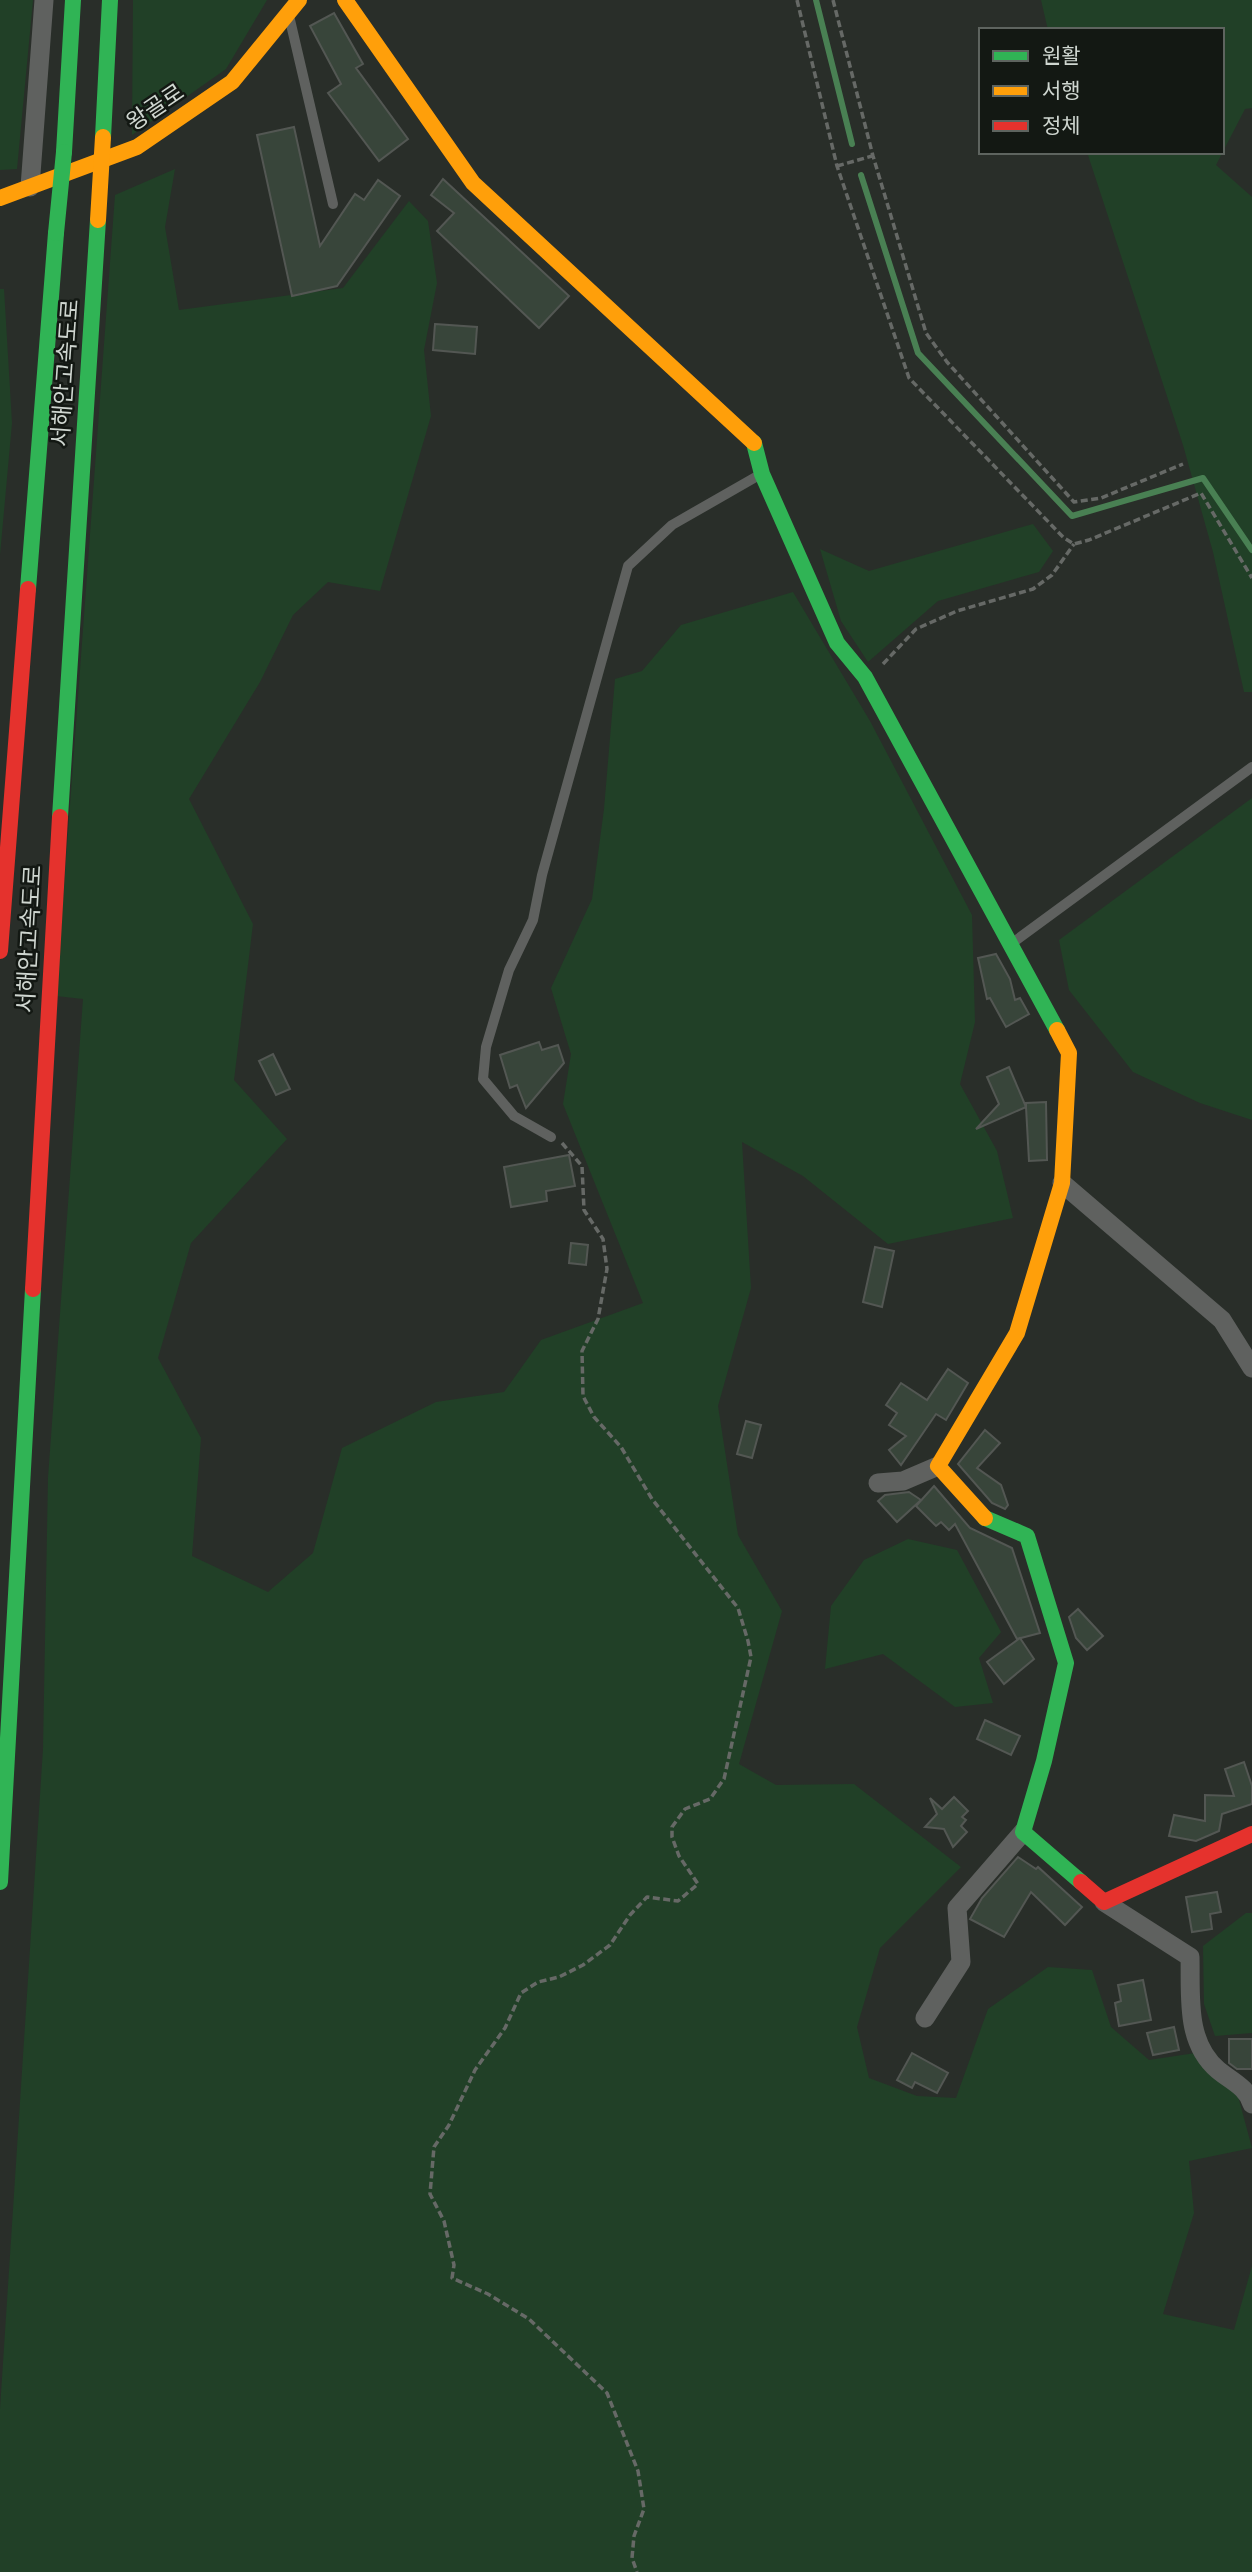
<svg xmlns="http://www.w3.org/2000/svg" width="1252" height="2572" viewBox="0 0 1252 2572" font-family="'Sofia Sans Condensed','Noto Sans KR',sans-serif">
	<style>
		.green { fill: #214027 }
		.lines { fill: none; stroke-linecap: round; stroke-linejoin: round }
		.stream { stroke: #498053; stroke-width: 6 }
		.building { fill: #38453a; stroke: #535753; stroke-width: 2 }
		.path { stroke: #666966; stroke-width: 3.5; stroke-dasharray: 7 3.5; stroke-linecap: butt }
		.lane { stroke: #5f615f; stroke-width: 10 }
		.street { stroke: #5f615f; stroke-width: 19 }
		.fast { stroke: #30b455; stroke-width: 16 }
		.slow { stroke: #ff9f0a; stroke-width: 16 }
		.jam { stroke: #e5322d; stroke-width: 16 }
		.fast-bridge { stroke: #30b455; stroke-width: 16 }
		.slow-bridge { stroke: #ff9f0a; stroke-width: 16 }
		.labels { text-anchor: middle; stroke-width: 5; stroke-linejoin: round; paint-order: stroke }
		.street-label { font-size: 23px; fill: #cfd6d0; stroke: #131813 }
	</style>
	<rect width="100%" height="100%" fill="#292e29"/>
	<!-- green -->
	<g class="green">
		<path d="M0,0h33l-16,169 -17,1z"/>
		<path d="M133,0h134l-41,69 -94,66z"/>
		<path d="M1041,0h211v108l-7,1 -29,56 36,32v495h-8l-31,-140 -30,-107 -96,-293h135v-122h-174z"/>
		<path d="M175,169l-10,58 14,83 164,-22 66,-87 19,20 9,62 -13,67 7,66 -51,175 -52,-9 -35,33 -33,67 -71,117 64,125 -19,156 53,59 -96,104 -33,115 43,80 -9,118 76,36 45,-39 29,-105 94,-46 68,-10 37,-52 102,-37 -80,-199 8,-50 -20,-66 41,-89 12,-90 11,-130 27,-8 39,-46 112,-33 77,129 102,194 3,107 -15,62 37,67 16,67 -125,26 -85,-68 -61,-34 9,146 -33,118 20,129 44,76 -43,153 37,21 78,-1 107,83 -81,81 -23,79 12,51 48,18 39,2 32,-89 60,-42 44,3 19,57 38,33 53,-8 36,44 14,52 -63,13 5,52 -31,101 71,16 18,-64v306h-1252v-163l43,-660 5,-271 35,-479 -27,-3 59,-801z"/>
		<path d="M0,289h4l8,134 -12,132z"/>
		<path d="M1033,524l20,27 -14,21 -101,29 -70,61 -27,-41 -21,-72 49,22z"/>
		<path d="M1252,798v322l-52,-17 -67,-31 -64,-82 -10,-50z"/>
		<path d="M908,1539l49,11 44,82 -22,26 14,45 -38,4 -72,-53 -58,15 6,-63 33,-46z"/>
		<path d="M1246,1913h6v120l-37,3 -11,-32 -1,-58z"/>
	</g>
	<g class="lines">
		<!-- stream -->
		<g class="stream">
			<path d="M816,0l36,144"/>
			<path d="M861,175l57,178 154,163 131,-38 49,72"/>
		</g>
	</g>
	<!-- building -->
	<g class="building">
		<path d="M334,13l29,51 -7,4 52,71 -29,22 -51,-68 13,-9 -31,-58z"/>
		<path d="M294,127l26,119 35,-52 9,6 14,-20 22,16 -63,90 -45,10 -35,-161z"/>
		<path d="M443,179l126,117 -30,32 -102,-97 17,-18 -23,-18z"/>
		<path d="M435,324l42,3 -2,27 -42,-4z"/>
		<path d="M996,954l14,25 5,21 5,-2 9,16 -23,13 -16,-29 -3,1 -9,-41z"/>
		<path d="M539,1042l3,8 16,-5 6,18 -38,45 -9,-23 -7,3 -10,-33z"/>
		<path d="M273,1054l17,35 -14,6 -17,-34z"/>
		<path d="M1009,1067l17,40v-4l20,-1 1,58 -18,1 -3,-54 -50,22 23,-25 -12,-27z"/>
		<path d="M569,1155l6,31 -29,5 1,10 -36,6 -7,-40z"/>
		<path d="M571,1243l17,2 -2,20 -17,-2z"/>
		<path d="M875,1247l19,4 -12,56 -19,-5z"/>
		<path d="M948,1369l20,14 -22,37 -10,-6 -35,51 -12,-15 17,-14 -17,-11 8,-12 -11,-8 15,-22 26,17z"/>
		<path d="M746,1421l15,4 -9,33 -15,-4z"/>
		<path d="M985,1430l15,13 -23,25 24,17 7,20 -3,4 -13,-6 -34,-39z"/>
		<path d="M934,1486l36,42 42,20 28,85 -23,6 -62,-115 -6,6 -8,-8 -5,4 -20,-20z"/>
		<path d="M909,1492l12,8 -24,22 -19,-21 7,-6z"/>
		<path d="M1078,1609l25,27 -16,14 -11,-12 -7,-21z"/>
		<path d="M1020,1638l14,21 -30,25 -17,-22z"/>
		<path d="M985,1720l35,16 -9,19 -34,-16z"/>
		<path d="M1244,1762l8,24v18l-30,10 -3,17 -23,10 -27,-5 5,-21 31,6v-26l29,1 -9,-27z"/>
		<path d="M954,1797l14,14 -6,6 4,3 -5,6 6,6 -14,15 -9,-18 -19,-2 12,-13 -7,-16 12,11z"/>
		<path d="M1018,1857l18,12 2,-2 44,40 -17,18 -34,-33 -27,45 -34,-18 12,-21z"/>
		<path d="M1217,1892l4,20 -11,2 2,15 -20,3 -6,-35z"/>
		<path d="M1143,1980l8,40 -32,6 -4,-23 6,-2 -3,-16z"/>
		<path d="M1174,2027l5,23 -26,5 -6,-22z"/>
		<path d="M1229,2039h23v30h-15l-8,-6z"/>
		<path d="M912,2053l36,20 -11,20 -22,-11 -3,6 -15,-8z"/>
	</g>
	<g class="lines">
		<!-- path -->
		<g class="path">
			<path d="M797,0l40,166 72,212 155,160 10,6 15,-4 112,-47 51,85"/>
			<path d="M833,0l40,156 53,177 21,29 127,140 27,-4 82,-34"/>
			<path d="M837,166l35,-10"/>
			<path d="M883,664l33,-35 41,-18 76,-22 19,-14 22,-31"/>
			<path d="M562,1143l20,23 2,44 19,29 4,30 -9,50 -16,32 1,45 11,21 27,30 31,52 86,109 10,33 3,16 -27,122 -14,20 -25,10 -13,18v10l7,19 19,28 -20,17 -31,-4 -17,18 -20,30 -27,20 -24,12 -21,5 -17,11 -16,35 -30,42 -26,55 -15,22 -4,47 14,27 10,44 -2,13 36,16 41,25 78,74 31,78 6,38 -10,27 -2,22 5,14"/>
		</g>
		<!-- lane -->
		<g class="lane">
			<path d="M290,20l43,184"/>
			<path d="M1011,944l241,-177"/>
			<path d="M551,1137l-37,-21 -31,-37 3,-32 23,-77 24,-50 9,-45 86,-309 44,-41 89,-51"/>
		</g>
		<!-- street -->
		<g class="street">
			<path d="M30,187l14,-187"/>
			<path d="M1062,1183l160,137 30,48"/>
			<path d="M878,1483l25,-2 35,-15"/>
			<path d="M1104,1902l86,55c1,39 -5,85 28,113 13,11 29,17 34,34"/>
			<path d="M925,2018l36,-56 -4,-54 66,-76"/>
		</g>
		<!-- fast -->
		<g class="fast">
			<path d="M103,137l7,-137"/>
			<path d="M64,152l9,-152"/>
			<path d="M754,443l8,31 75,169 28,34 192,353"/>
			<path d="M28,589l28,-356"/>
			<path d="M60,817l38,-597"/>
			<path d="M985,1518l42,18 39,127 -22,98 -21,71 58,50"/>
			<path d="M0,1882l33,-593"/>
		</g>
		<!-- slow -->
		<g class="slow">
			<path d="M345,0l128,183 281,260"/>
			<path d="M0,198l137,-51 95,-65 67,-82"/>
			<path d="M985,1518l-47,-52 79,-133 45,-150 7,-130 -12,-23"/>
		</g>
		<!-- jam -->
		<g class="jam">
			<path d="M0,951l28,-362"/>
			<path d="M33,1289l27,-472"/>
			<path d="M1081,1882l23,20 148,-68"/>
		</g>
		<!-- fast-bridge -->
		<path class="fast-bridge" d="M56,233l8,-81"/>
		<!-- slow-bridge -->
		<path class="slow-bridge" d="M98,220l5,-83"/>
	</g>
	<g class="labels">
		<!-- street labels -->
		<g class="street-label">
			<text transform="translate(155 107) rotate(-34)" y="8">왕골로</text>
			<text transform="translate(65 373) rotate(-86)" y="8">서해안고속도로</text>
			<text transform="translate(29 939) rotate(-87)" y="8">서해안고속도로</text>
		</g>
	</g>
	<!-- legend -->
	<rect x="979" y="28" width="245" height="126" fill="#131813" stroke="#5e645f" stroke-width="2"/>
	<rect x="993" y="51" width="35" height="10" fill="#30b455" stroke="#5e645f" stroke-width="2"/>
	<text x="1042" y="63" font-size="21" fill="#cfd6d0">원활</text>
	<rect x="993" y="86" width="35" height="10" fill="#ff9f0a" stroke="#5e645f" stroke-width="2"/>
	<text x="1042" y="98" font-size="21" fill="#cfd6d0">서행</text>
	<rect x="993" y="121" width="35" height="10" fill="#e5322d" stroke="#5e645f" stroke-width="2"/>
	<text x="1042" y="133" font-size="21" fill="#cfd6d0">정체</text>
</svg>
